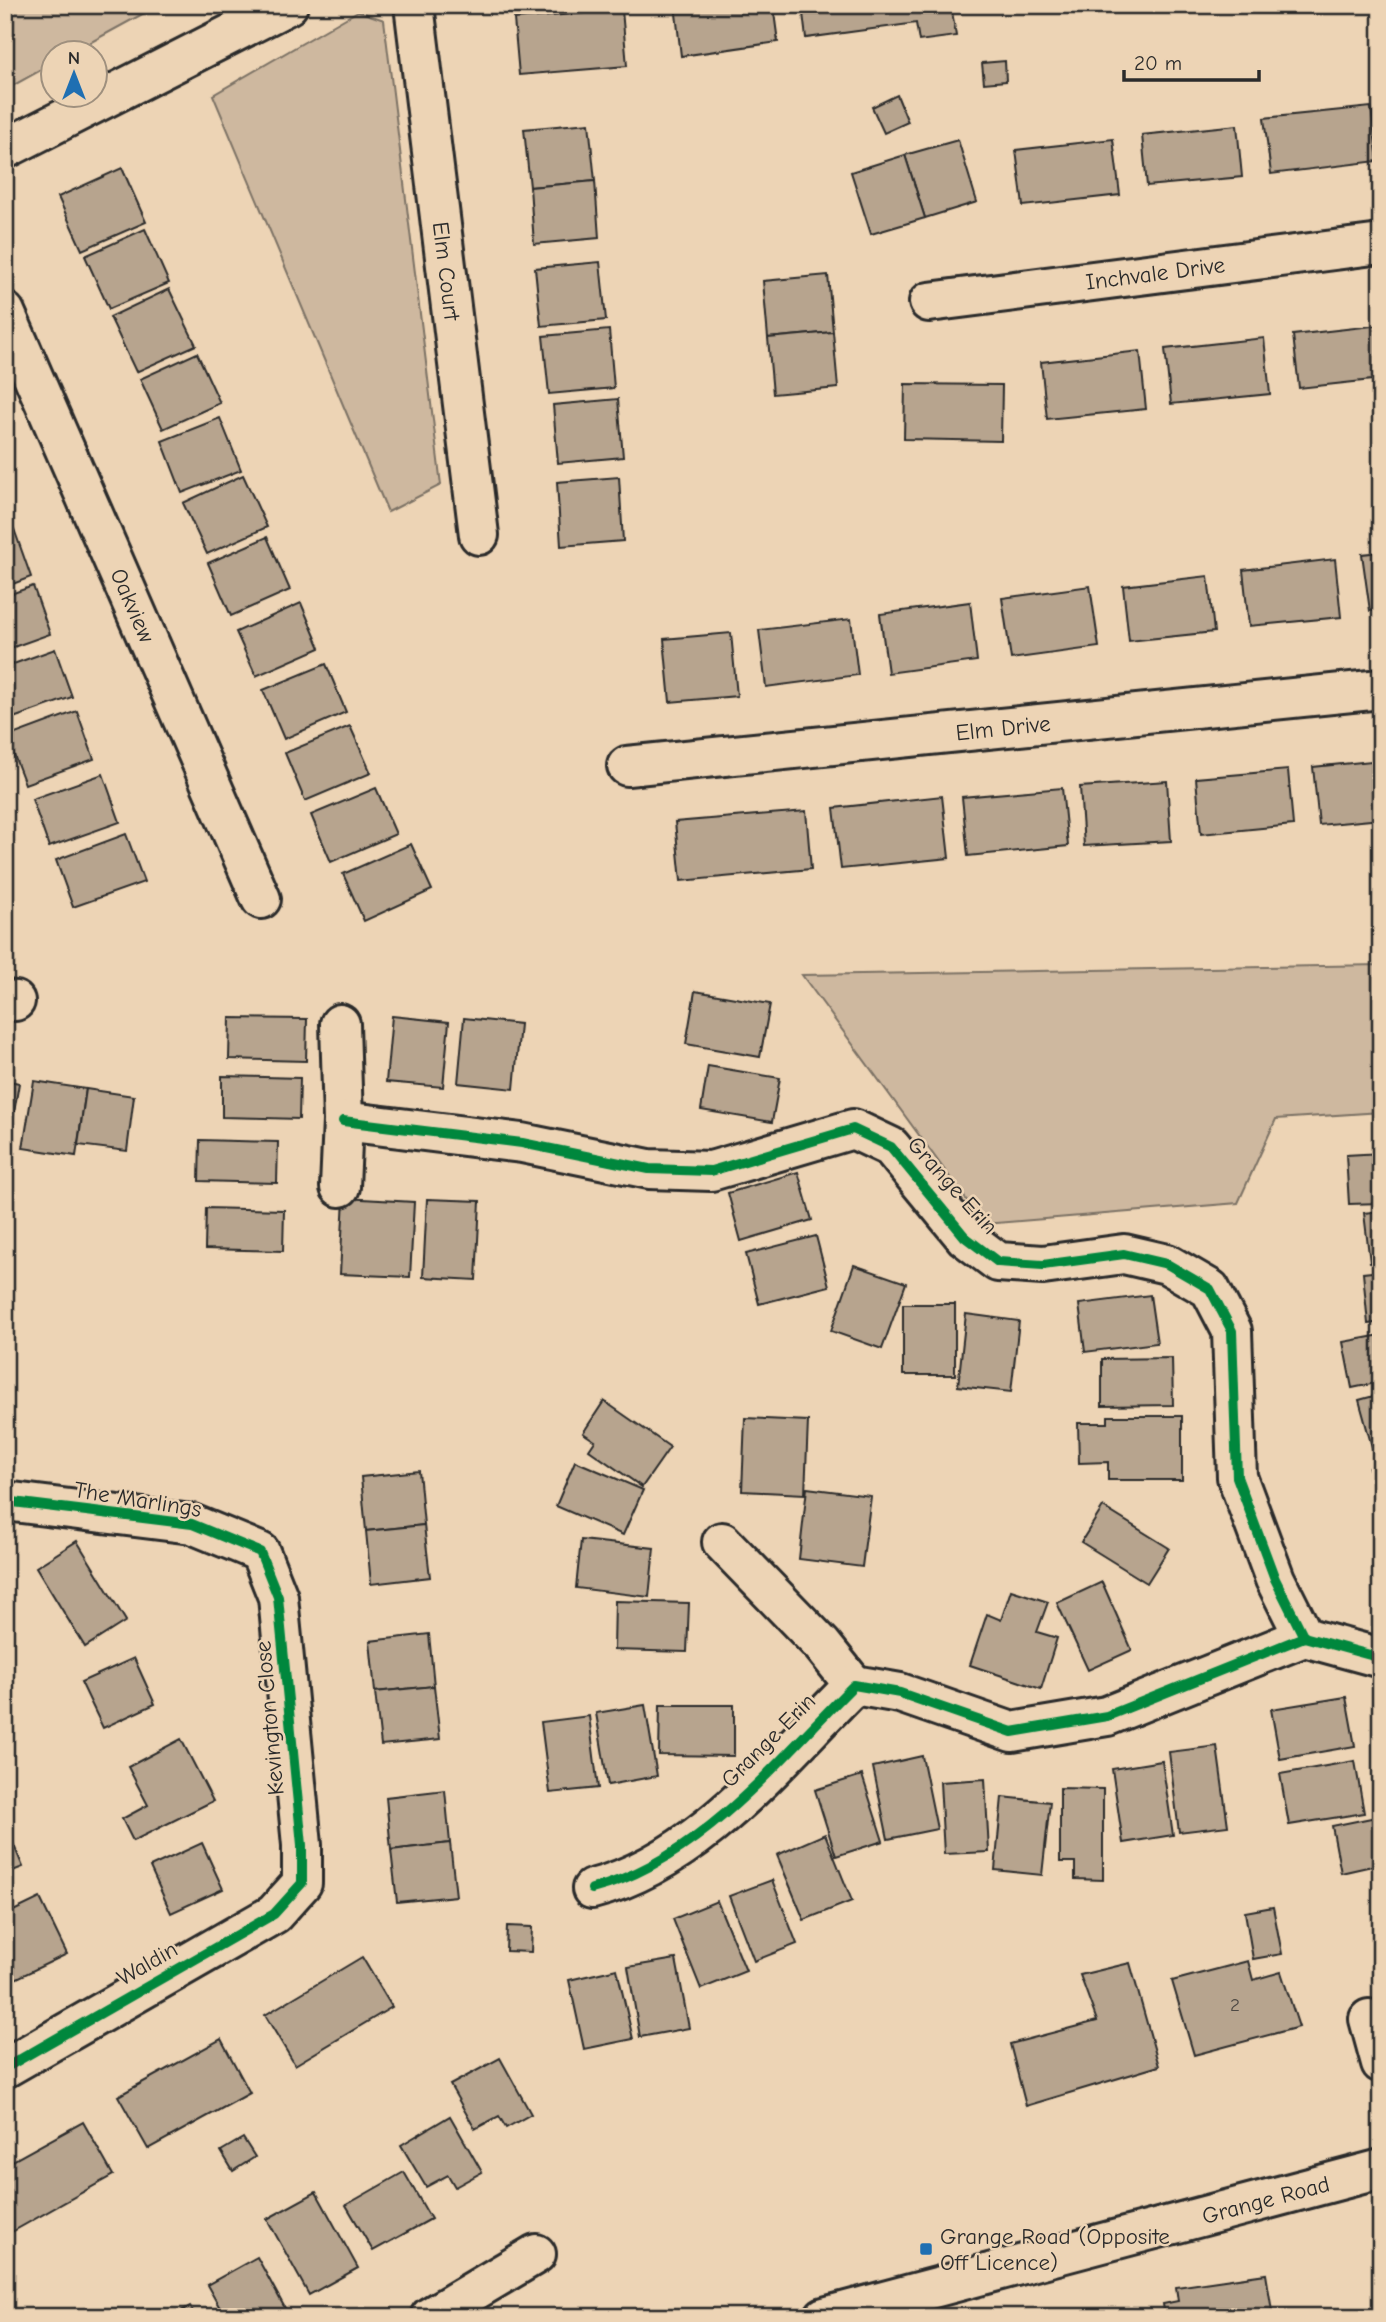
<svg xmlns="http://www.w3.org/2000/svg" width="1386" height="2322" viewBox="0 0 1386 2322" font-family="'Comic Neue',sans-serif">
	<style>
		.green { fill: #ceb89f; stroke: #7c7265; stroke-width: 2 }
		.building { fill: #b7a48e; stroke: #2b2b2b; stroke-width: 2 }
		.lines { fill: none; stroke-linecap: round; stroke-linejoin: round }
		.minor-casing { stroke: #2b2b2b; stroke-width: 44 }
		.major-casing { stroke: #2b2b2b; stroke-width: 44 }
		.minor { stroke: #edd4b5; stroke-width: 38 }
		.major { stroke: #edd4b5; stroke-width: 38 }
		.cycleway-casing { stroke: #edd4b5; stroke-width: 15 }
		.cycleway { stroke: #00873e; stroke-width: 10 }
		.poi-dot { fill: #1f6fb2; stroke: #edd4b5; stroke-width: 2.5 }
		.labels { text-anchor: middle; stroke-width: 5; stroke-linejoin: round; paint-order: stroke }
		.number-label { font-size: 19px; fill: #4e4944 }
		.street-label { font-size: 23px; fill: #2b2b2b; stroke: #edd4b5 }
		.poi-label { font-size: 23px; fill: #2b2b2b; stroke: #edd4b5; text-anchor: start }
	</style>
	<rect width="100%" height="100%" fill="#edd4b5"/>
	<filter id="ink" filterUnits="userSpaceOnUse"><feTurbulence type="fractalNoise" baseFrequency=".0143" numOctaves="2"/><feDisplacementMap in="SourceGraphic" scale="14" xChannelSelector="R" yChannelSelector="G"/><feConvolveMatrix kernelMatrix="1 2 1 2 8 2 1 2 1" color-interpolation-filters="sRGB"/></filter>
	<g filter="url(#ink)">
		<!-- green -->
		<g class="green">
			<path d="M5,5h154l-86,47h-21v12l-47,26z"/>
			<path d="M358,11l26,9 57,465 -53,27 -175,-417z"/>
			<path d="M1381,965v147l-105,7 -38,84 -254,21 -182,-249z"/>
		</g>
		<!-- building -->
		<g class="building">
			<path d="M675,5h98l5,37 -97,14z"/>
			<path d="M802,5h149l5,31 -37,5 -3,-18 -110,15z"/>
			<path d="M996,5h36l-36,4z"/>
			<path d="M622,10l5,56 -108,9 -5,-56z"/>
			<path d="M1005,61l1,20 -22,2 -2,-20z"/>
			<path d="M897,95l11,27 -24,11 -12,-26z"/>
			<path d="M1371,107l7,54 -107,13 -7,-56z"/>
			<path d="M589,123l6,58 -65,6 -6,-58z"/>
			<path d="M1237,125l5,52 -95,9 -5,-51z"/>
			<path d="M1113,139l7,56 -97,11 -7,-56z"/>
			<path d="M958,140l19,62 -52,16 -20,-63z"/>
			<path d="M905,155l20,63 -54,16 -20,-62z"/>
			<path d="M122,168l24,54 -64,28 -24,-53z"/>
			<path d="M595,181l4,57 -65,6 -4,-57z"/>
			<path d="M145,229l24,54 -60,26 -24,-53z"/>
			<path d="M600,262l6,58 -65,6 -6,-58z"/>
			<path d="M828,275l5,57 -65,6 -5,-57z"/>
			<path d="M169,289l27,56 -60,27 -26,-55z"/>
			<path d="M1381,325v54l-82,9 -6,-53z"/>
			<path d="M609,330l5,58 -65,6 -6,-58z"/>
			<path d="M833,332l5,56 -65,6 -5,-56z"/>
			<path d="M1264,338l6,56 -99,10 -6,-55z"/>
			<path d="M1140,351l6,58 -99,10 -6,-57z"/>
			<path d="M197,353l23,50 -57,26 -23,-50z"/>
			<path d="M905,384l97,1 -1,56 -97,-2z"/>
			<path d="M618,399l5,58 -65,6 -5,-58z"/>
			<path d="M220,418l21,52 -59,23 -20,-52z"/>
			<path d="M243,475l24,52 -60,27 -24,-51z"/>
			<path d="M619,477l4,64 -62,5 -4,-64z"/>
			<path d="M14,529l17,48 -26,10v-54z"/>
			<path d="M267,537l23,53 -59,26 -23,-53z"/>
			<path d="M1381,552v58l-11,1 -8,-57z"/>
			<path d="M1335,559l6,58 -92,9 -6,-56z"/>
			<path d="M1208,576l6,56 -85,9 -6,-55z"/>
			<path d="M33,586l17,48 -45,16v-54z"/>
			<path d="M1090,586l9,61 -88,12 -9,-61z"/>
			<path d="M970,602l7,59 -89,12 -8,-59z"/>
			<path d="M301,603l19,45 -64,28 -20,-44z"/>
			<path d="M851,619l7,56 -92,12 -7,-57z"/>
			<path d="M731,633l6,63 -67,6 -6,-63z"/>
			<path d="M55,649l17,48 -67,24v-54z"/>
			<path d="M326,664l20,48 -62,27 -21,-49z"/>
			<path d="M77,711l17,48 -69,25 -18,-47z"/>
			<path d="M350,726l21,47 -66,28 -20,-48z"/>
			<path d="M1381,760v59l-62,6 -6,-58z"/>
			<path d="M1288,770l5,55 -92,9 -5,-56z"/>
			<path d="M103,774l17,48 -71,25 -17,-48z"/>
			<path d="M1167,781l4,60 -87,5 -4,-59z"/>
			<path d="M376,788l20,46 -65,28 -20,-47z"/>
			<path d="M1062,788l6,58 -100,10 -6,-59z"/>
			<path d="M942,796l7,62 -108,11 -7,-61z"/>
			<path d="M806,811l5,58 -130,12 -6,-59z"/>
			<path d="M126,834l18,48 -71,25 -17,-47z"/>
			<path d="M411,844l21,46 -68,31 -21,-47z"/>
			<path d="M695,991l75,13 -10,53 -74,-13z"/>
			<path d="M392,1016l57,6 -6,65 -57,-5z"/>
			<path d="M230,1018l77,1 -1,42 -77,-2z"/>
			<path d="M464,1018l56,6 -6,65 -56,-6z"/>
			<path d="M708,1066l72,12 -8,44 -71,-12z"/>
			<path d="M222,1076l78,2 -1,41 -77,-2z"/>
			<path d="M5,1080l14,3 -11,65h-3z"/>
			<path d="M34,1081l52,8 -10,67 -53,-8z"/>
			<path d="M86,1089l48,7 -7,55 -49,-6z"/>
			<path d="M200,1140l78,2 -1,41 -78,-2z"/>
			<path d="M1381,1153v50l-32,1 -3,-49z"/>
			<path d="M798,1172l14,48 -71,21 -13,-48z"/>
			<path d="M344,1198l70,4 -4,75 -70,-3z"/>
			<path d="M427,1199l53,2 -4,79 -53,-3z"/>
			<path d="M206,1208l78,2 -1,41 -78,-2z"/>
			<path d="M1381,1211v51l-11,1 -6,-50z"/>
			<path d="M816,1236l13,50 -70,18 -13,-50z"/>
			<path d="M854,1265l52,18 -24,66 -51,-18z"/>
			<path d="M1381,1271v51l-13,2 -5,-51z"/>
			<path d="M1150,1295l7,48 -72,9 -6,-48z"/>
			<rect x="903" y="1304" width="52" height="71"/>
			<path d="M966,1314l53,7 -8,71 -53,-6z"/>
			<path d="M1381,1335v47l-29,6 -9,-46z"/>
			<path d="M1172,1358l1,47 -71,1v-47z"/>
			<path d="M1381,1394v51l-9,2 -13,-47z"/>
			<path d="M604,1401l66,46 -28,40 -53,-37 6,-9 -12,-8z"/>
			<path d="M1108,1416h74v64h-74v-18l-29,1 -1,-40h30z"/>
			<path d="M745,1418l63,3 -3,73 -63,-3z"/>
			<path d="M575,1461l68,29 -20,45 -67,-29z"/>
			<path d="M1381,1462v32l-12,-26z"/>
			<path d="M419,1471l5,54 -58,6 -5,-54z"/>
			<path d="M807,1488l64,8 -9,71 -63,-8z"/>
			<path d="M1103,1507l66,41 -22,35 -66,-41z"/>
			<path d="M424,1525l6,52 -59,7 -5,-53z"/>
			<path d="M581,1540l73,8 -5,49 -73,-9z"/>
			<path d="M77,1541l49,80 -41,26 -49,-80z"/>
			<path d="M1102,1582l30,68 -44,20 -31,-67z"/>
			<path d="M1011,1590l37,12 -11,30 20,6 -16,51 -71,-24 17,-51 14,6z"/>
			<path d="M615,1601l74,2 -2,49 -73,-2z"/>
			<path d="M429,1634l5,52 -59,6 -5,-51z"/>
			<path d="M134,1658l21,46 -52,24 -22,-46z"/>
			<path d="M434,1686l6,53 -59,6 -6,-53z"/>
			<path d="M1346,1697l9,49 -75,13 -9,-50z"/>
			<path d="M645,1705l12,71 -49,9 -12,-72z"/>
			<path d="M660,1705h74v51l-75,-1z"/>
			<path d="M589,1716l9,72 -48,5 -9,-71z"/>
			<path d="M181,1739l32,62 -80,40 -11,-22 26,-14 -20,-38z"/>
			<path d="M1217,1746l11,80 -49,6 -10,-80z"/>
			<path d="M922,1756l15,73 -49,10 -15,-72z"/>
			<path d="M1162,1761l11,74 -50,8 -11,-74z"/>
			<path d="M1355,1761l9,52 -75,12 -9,-51z"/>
			<path d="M862,1775l21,66 -47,15 -21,-66z"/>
			<path d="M985,1779l4,73 -45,2 -4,-72z"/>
			<path d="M1060,1788l43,1v91l-28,-1v-17h-15z"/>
			<path d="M445,1790l5,53 -59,7 -5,-53z"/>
			<path d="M1002,1797l48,5 -8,73 -47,-5z"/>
			<path d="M1381,1816v48l-40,9 -9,-47z"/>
			<path d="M5,1824l18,43 -18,7z"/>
			<path d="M825,1834l27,67 -48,19 -27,-65z"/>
			<path d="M202,1843l21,46 -52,24 -21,-46z"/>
			<path d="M450,1843l6,53 -59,6 -6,-52z"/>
			<path d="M772,1880l25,64 -43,17 -25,-65z"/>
			<path d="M40,1898l27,56 -62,30v-69z"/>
			<path d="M717,1901l29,70 -45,18 -28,-70z"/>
			<path d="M1273,1907l9,47 -29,5 -8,-47z"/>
			<path d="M507,1926l25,1 -1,25 -25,-1z"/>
			<path d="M362,1957l30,50 -97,58 -30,-50z"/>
			<path d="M676,1959l13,69 -49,9 -12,-70z"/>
			<path d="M1248,1961l5,19 28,-8 18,55 -105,28 -22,-74z"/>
			<path d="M1130,1963l29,103 -133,40 -16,-62 87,-23 -17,-46z"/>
			<path d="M617,1969l16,70 -49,10 -15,-69z"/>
			<path d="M221,2039l29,54 -102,56 -30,-53z"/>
			<path d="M500,2058l31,56 -25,14 -7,-12 -24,13 -25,-44z"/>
			<path d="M450,2116l32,56 -27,15 -7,-12 -22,12 -25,-42z"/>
			<path d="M83,2122l30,53 -103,58 -5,-8v-60z"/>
			<path d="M243,2138l12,19 -22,14 -12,-20z"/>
			<path d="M404,2172l27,47 -58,32 -27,-46z"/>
			<path d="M316,2192l42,76 -49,27 -42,-76z"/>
			<path d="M257,2257l29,53 -12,7h-49l-18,-32z"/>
			<path d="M1266,2274l7,43h-108l-2,-13 15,-3 -2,-14z"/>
			<path d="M190,2306l6,11h-26z"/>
			<path d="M1381,2308v9h-17l-1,-3z"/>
		</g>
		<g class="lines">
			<defs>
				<g id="minor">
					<path id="s1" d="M414,5l65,530"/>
					<path d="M5,149l283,-144"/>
					<path id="s2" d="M929,302l452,-58"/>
					<path id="s3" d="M5,312l256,587"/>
					<path id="s4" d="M627,766l754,-77"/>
					<path d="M5,1000l10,1"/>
					<path d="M340,1024l3,97 -3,66"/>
					<path d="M343,1121l179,22 127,26 62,2 142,-42 38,18 74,90 33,25 45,3 81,-11 43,10 43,25 22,42 5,146 38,102 29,58"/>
					<path d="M5,1501l187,23 68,28 18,45 24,248v38l-28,31 -269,154"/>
					<path d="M722,1542l100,103 32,40"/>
					<path d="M592,1889c108,-28 185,-128 262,-204l46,8 112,39 95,-16 197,-79 77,21"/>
					<path d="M1369,2019l12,44"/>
					<path d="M430,2317l106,-63"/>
				</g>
				<g id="major">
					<path id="s5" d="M824,2317l557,-148"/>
				</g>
			</defs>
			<!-- minor casing -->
			<use href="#minor" class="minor-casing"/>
			<!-- major casing -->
			<use href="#major" class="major-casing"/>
			<!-- minor -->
			<use href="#minor" class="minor"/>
			<!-- major -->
			<use href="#major" class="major"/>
			<defs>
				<g id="cycleway">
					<path d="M343,1121l179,22 127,26 62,2 142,-42 38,18 74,90 33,25 45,3 81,-11 43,10 43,25 22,42 5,146 38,102 29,58"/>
					<path d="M5,1501l187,23 68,28 18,45 24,248v38l-28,31 -269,154"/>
					<path d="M592,1889c108,-28 185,-128 262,-204l46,8 112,39 95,-16 197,-79 77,21"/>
				</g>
			</defs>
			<!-- cycleway casing -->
			<use href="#cycleway" class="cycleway-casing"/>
			<!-- cycleway -->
			<use href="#cycleway" class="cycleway"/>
		</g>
	</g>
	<!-- markers -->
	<rect class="poi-dot" x="919" y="2242" width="14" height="14" rx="3.5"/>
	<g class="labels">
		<!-- number labels -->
		<g class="number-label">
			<text x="1235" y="2011">2</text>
		</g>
		<!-- street labels -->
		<g class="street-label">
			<text dy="8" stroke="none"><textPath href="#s1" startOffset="268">Elm Court</textPath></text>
			<text dy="8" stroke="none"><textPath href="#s2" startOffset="228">Inchvale Drive</textPath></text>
			<text dy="8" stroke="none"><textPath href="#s3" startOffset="320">Oakview</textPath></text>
			<text dy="8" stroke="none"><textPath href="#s4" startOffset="378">Elm Drive</textPath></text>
			<text transform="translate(953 1185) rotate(48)" y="8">Grange Erin</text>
			<text transform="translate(138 1499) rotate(9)" y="8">The Marlings</text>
			<text transform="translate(269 1718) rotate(-95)" y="8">Kevington Close</text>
			<text transform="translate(768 1740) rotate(-45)" y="8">Grange Erin</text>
			<text transform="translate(147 1963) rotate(-30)" y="8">Waldin</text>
			<text dy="8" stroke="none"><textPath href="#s5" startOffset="457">Grange Road</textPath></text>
		</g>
		<!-- poi labels -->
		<g class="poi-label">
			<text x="940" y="2244">Grange Road (Opposite<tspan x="940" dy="26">Off Licence)</tspan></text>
		</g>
	</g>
	<!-- margin -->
	<rect width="1386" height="2322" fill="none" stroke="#edd4b5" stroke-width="28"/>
	<rect x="14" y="14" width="1358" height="2294" fill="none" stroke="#2b2b2b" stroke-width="2.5" filter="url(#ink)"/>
	<!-- north arrow -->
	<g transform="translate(74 74)"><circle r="33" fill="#edd4b5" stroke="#9f907e" stroke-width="2"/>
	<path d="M0-5L12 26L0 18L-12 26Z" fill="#1f6fb2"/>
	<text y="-10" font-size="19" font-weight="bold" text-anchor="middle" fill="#2b2b2b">N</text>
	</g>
	<!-- scale -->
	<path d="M1124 70v10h135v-10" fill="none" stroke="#2b2b2b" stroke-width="3.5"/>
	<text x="1134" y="70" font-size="21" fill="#2b2b2b" stroke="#edd4b5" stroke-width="5" paint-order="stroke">20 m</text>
</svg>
